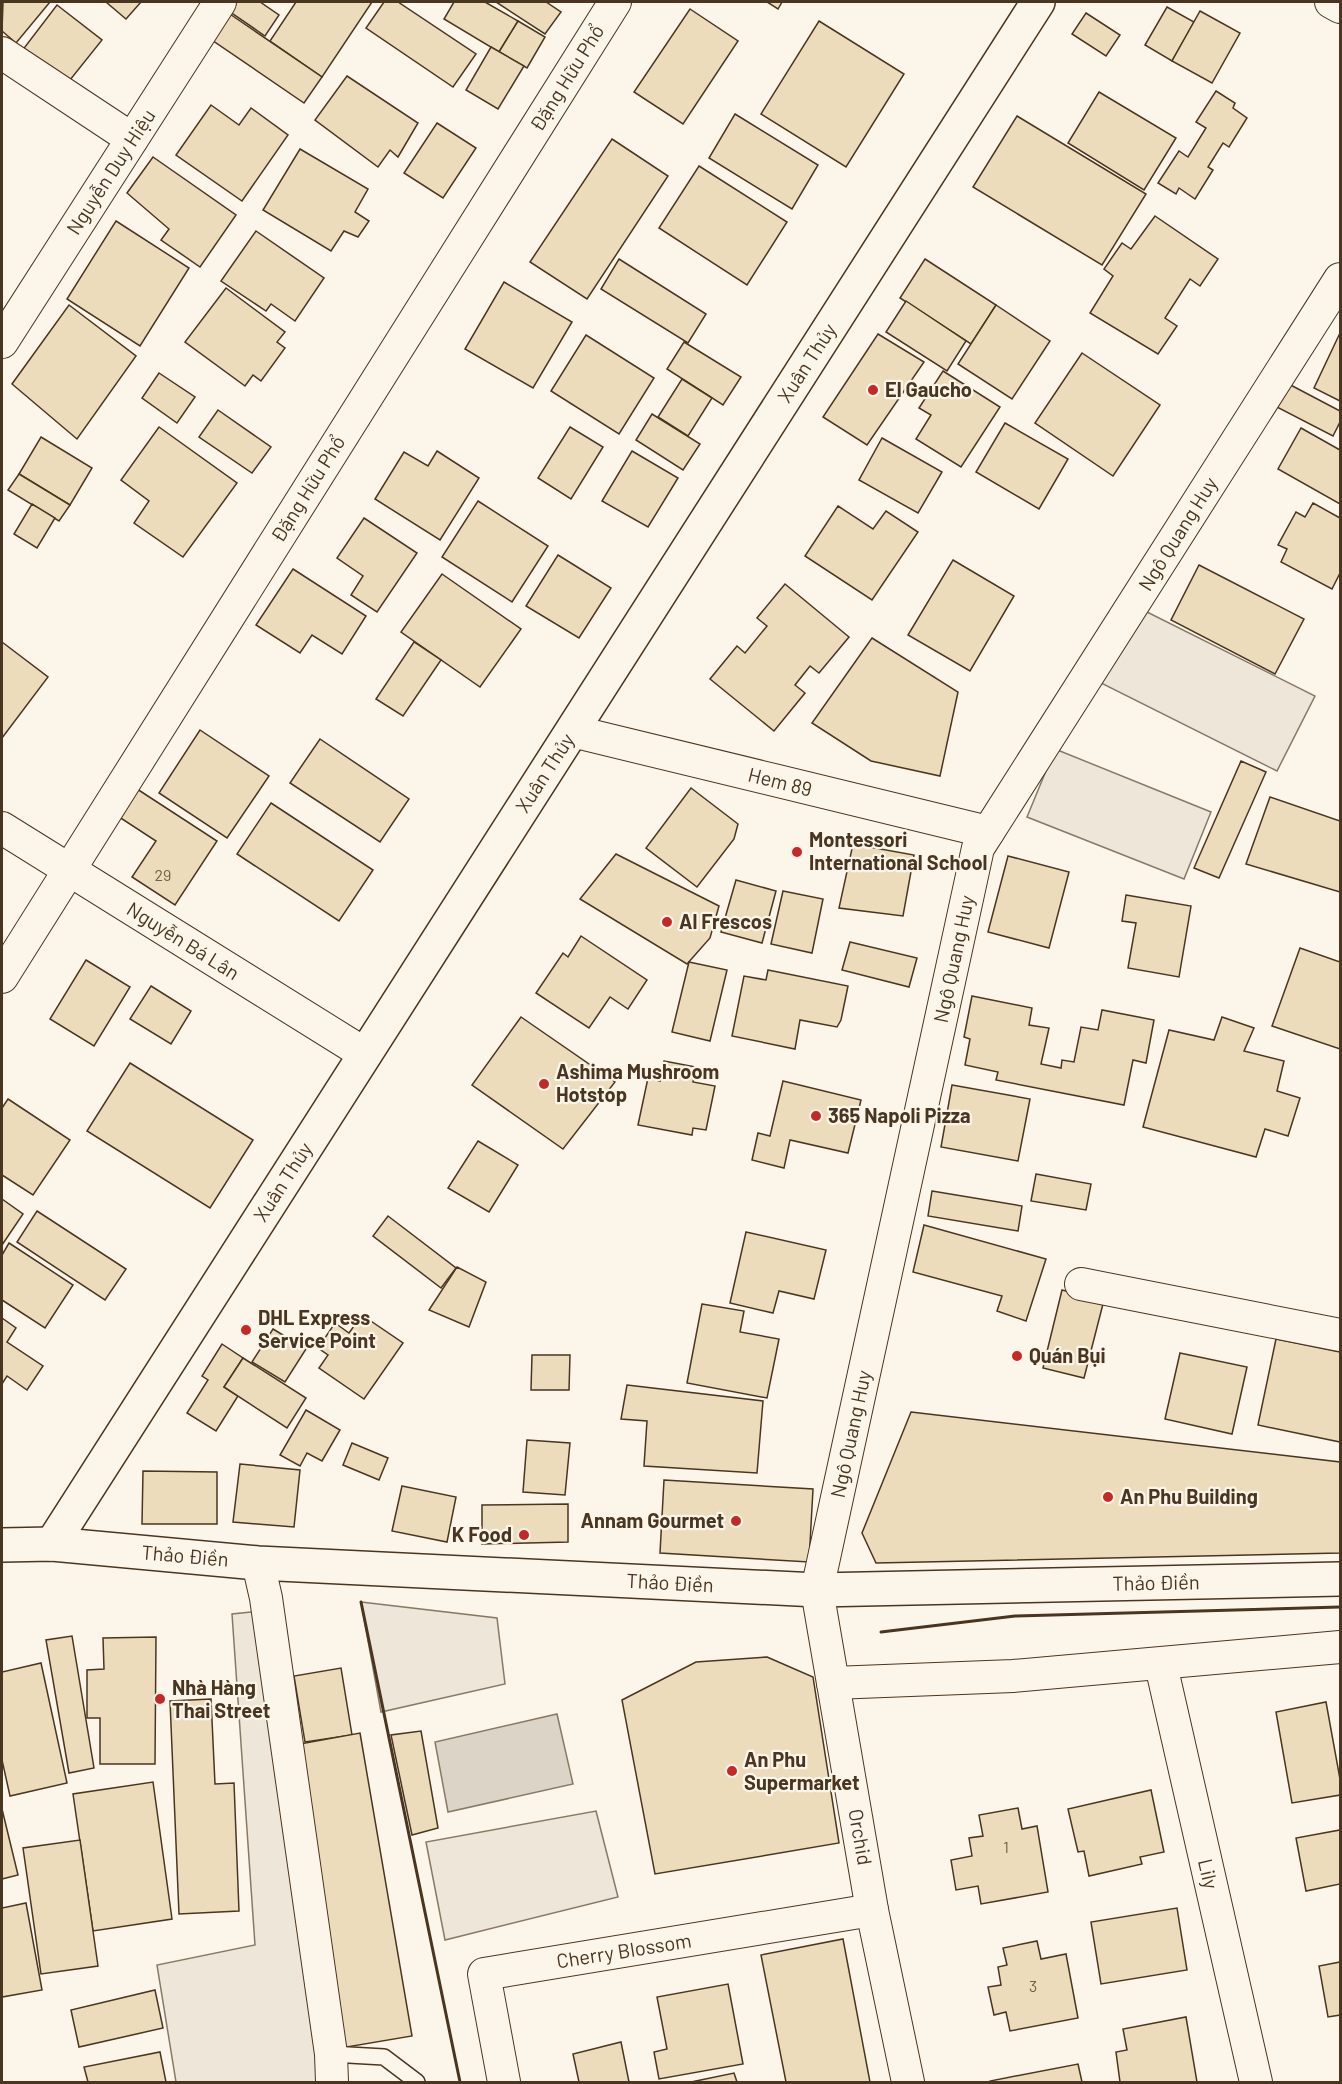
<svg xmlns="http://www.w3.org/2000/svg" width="1342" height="2084" viewBox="0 0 1342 2084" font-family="Barlow,sans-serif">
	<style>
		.green { fill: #ede6d9; stroke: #887966; stroke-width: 1.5 }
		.water { fill: #dcd4c6; stroke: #887966; stroke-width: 1.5 }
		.building { fill: #ecdcbc; stroke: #4a3520; stroke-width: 1.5 }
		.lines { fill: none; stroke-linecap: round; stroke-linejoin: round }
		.lane-casing { stroke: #4a3520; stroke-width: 18 }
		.street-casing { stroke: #4a3520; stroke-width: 34 }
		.secondary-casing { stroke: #4a3520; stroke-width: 36 }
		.lane { stroke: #fbf6e9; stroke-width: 15 }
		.street { stroke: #fbf6e9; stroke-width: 32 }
		.secondary { stroke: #fbf6e9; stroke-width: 33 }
		.wall { stroke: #4a3520; stroke-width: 3 }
		.poi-dot { fill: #c62828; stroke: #fbf6e9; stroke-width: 2 }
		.labels { text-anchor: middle; stroke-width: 4.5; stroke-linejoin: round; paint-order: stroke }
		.number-label { font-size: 16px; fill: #725f47 }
		.street-label { font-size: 20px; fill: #4a3520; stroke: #fbf6e9 }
		.poi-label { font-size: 20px; font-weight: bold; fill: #4a3520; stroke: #fbf6e9; text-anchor: start }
	</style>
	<rect width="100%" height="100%" fill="#fbf6e9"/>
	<!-- green -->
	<g class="green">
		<path d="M1139,608l176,88 -38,75 -176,-88z"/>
		<path d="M1055,749l156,63 -27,67 -157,-62z"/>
		<path d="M361,1602l136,16 8,66 -124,28z"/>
		<path d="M262,1611l69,471h-155l-19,-117 98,-20 -23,-331z"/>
		<path d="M596,1811l22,86 -173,43 -19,-98z"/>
	</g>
	<!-- water -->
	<path class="water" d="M557,1714l16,70 -125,28 -13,-70z"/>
	<!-- building -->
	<g class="building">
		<path d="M3,2h47l-34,41 -14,-12z"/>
		<path d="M106,2h35l-15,17z"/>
		<path d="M227,2h33l19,13 -14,21 -42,-29z"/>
		<path d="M296,2h76l-50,75 -52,-36z"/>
		<path d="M384,2h14l78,52 -23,33 -87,-59z"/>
		<path d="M454,2h31l33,19 -19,31 -55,-33z"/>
		<path d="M496,2h50l15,10 -16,22z"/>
		<path d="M767,2h15l-4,7z"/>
		<path d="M57,5l45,35 -40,50 -44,-34z"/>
		<path d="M1167,7l27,15 -22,39 -27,-16z"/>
		<path d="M690,9l48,32 -55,83 -49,-32z"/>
		<path d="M224,10l98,67 -18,26 -98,-67z"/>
		<path d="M1200,11l40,22 -28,50 -40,-22z"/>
		<path d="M1086,13l34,22 -14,21 -34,-22z"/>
		<path d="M518,21l27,16 -18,31 -28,-16z"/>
		<path d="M819,21l85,53 -58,93 -85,-53z"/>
		<path d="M491,47l33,19 -26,43 -32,-19z"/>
		<path d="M347,76l71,47 -20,34 -8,-7 -12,17 -63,-47z"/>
		<path d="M1216,91l19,12 -2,5 14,10 -18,29 -6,-4 -15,24 5,3 -18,29 -16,-11 -3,6 -18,-11 21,-32 9,6 18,-29 -10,-6z"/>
		<path d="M1099,92l77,46 -32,52 -76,-47z"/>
		<path d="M211,105l28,20 12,-17 37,27 -46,66 -66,-46z"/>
		<path d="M735,114l83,51 -26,44 -83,-51z"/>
		<path d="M1017,116l129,78 -44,71 -129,-78z"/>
		<path d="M437,123l39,25 -33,50 -39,-25z"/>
		<path d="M612,139l56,37 -81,123 -57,-37z"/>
		<path d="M300,149l68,40 -13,23 14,9 -11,16 -14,-6 -13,20 -68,-41z"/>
		<path d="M153,157l83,58 -36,52 -39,-27 8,-11 -42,-36z"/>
		<path d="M699,166l88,56 -40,63 -88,-57z"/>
		<path d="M1155,216l63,43 -18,27 -10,-7 -25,39 12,8 -19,28 -68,-41 23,-37 -9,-7 18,-26 9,6z"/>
		<path d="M116,221l73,47 -49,78 -73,-47z"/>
		<path d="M256,231l68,47 -29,43 -24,-17 -5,7 -45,-30z"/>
		<path d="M619,259l87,55 -18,29 -87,-54z"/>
		<path d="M925,259l71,46 -25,39 -71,-46z"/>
		<path d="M504,282l68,40 -39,66 -68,-39z"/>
		<path d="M226,288l59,44 -8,10 8,6 -24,33 -8,-6 -8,11 -60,-44z"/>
		<path d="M906,301l60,40 -19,30 -61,-39z"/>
		<path d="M69,305l67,51 -59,83 -65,-55z"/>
		<path d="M996,305l54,36 -38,58 -54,-35z"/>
		<path d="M1340,333v68l-26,-13z"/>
		<path d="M878,334l46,28 -57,83 -44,-28z"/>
		<path d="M586,335l68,43 -35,56 -68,-43z"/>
		<path d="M684,342l57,35 -18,28 -56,-36z"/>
		<path d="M1082,353l78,52 -47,71 -78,-53z"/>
		<path d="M943,371l57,36 -39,60 -45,-28 15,-24 -12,-7z"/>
		<path d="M159,373l36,24 -18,26 -35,-25z"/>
		<path d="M682,379l30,19 -24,38 -30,-19z"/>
		<path d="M1283,381l57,30v11l-7,14 -62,-32z"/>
		<path d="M218,410l53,37 -19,26 -53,-36z"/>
		<path d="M652,414l48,30 -17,26 -47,-30z"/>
		<path d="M1005,423l63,36 -29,50 -63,-37z"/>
		<path d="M159,427l78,56 -54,74 -49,-34 15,-22 -28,-21z"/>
		<path d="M570,427l33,20 -32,52 -33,-21z"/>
		<path d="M1301,428l39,22v54l-62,-35z"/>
		<path d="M41,437l51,31 -22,37 -51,-31z"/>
		<path d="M882,438l60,34 -24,41 -59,-33z"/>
		<path d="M437,451l42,27 -39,62 -65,-41 29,-47 24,14z"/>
		<path d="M632,451l46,27 -30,49 -46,-26z"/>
		<path d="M19,474l51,31 -11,16 -51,-31z"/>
		<path d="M478,501l70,45 -36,56 -70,-45z"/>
		<path d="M1313,503l27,15v55l-8,16 -51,-27 6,-13 -9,-4 18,-33 9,5z"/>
		<path d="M32,504l23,14 -18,30 -23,-14z"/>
		<path d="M838,506l35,23 13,-18 32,21 -46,68 -67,-44z"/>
		<path d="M364,518l53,35 -40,59 -26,-17 12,-19 -26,-18z"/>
		<path d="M558,555l53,33 -32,50 -53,-32z"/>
		<path d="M953,560l61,36 -44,75 -62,-36z"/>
		<path d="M1199,565l105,54 -29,55 -104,-54z"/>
		<path d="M293,569l73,47 -24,38 -30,-19 -12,18 -44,-28z"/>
		<path d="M442,574l79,55 -41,58 -79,-55z"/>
		<path d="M785,584l64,53 -30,36 -9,-7 -15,19 10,8 -31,38 -64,-52 27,-33 8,7 22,-27 -10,-8z"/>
		<path d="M872,638l86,54 -18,84 -69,-15 -59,-38z"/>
		<path d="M2,642l46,35 -46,61z"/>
		<path d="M414,642l27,18 -38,56 -27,-17z"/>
		<path d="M200,730l69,46 -42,62 -68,-45z"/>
		<path d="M320,739l89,60 -29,43 -90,-59z"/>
		<path d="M1241,761l25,11 -47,106 -25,-10z"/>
		<path d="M134,787l83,54 -42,64 -43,-28 24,-36 -40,-26z"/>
		<path d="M691,788l47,36 -4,15 -37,48 -51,-39z"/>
		<path d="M1270,797l70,24v71l-94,-28z"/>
		<path d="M271,803l102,67 -34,51 -102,-67z"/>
		<path d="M853,844l61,11 -11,61 -64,-8z"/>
		<path d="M616,854l103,52 -9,32 -23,26 -107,-65z"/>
		<path d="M1008,856l61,16 -20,76 -61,-16z"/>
		<path d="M736,880l40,11 -14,52 -41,-11z"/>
		<path d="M783,891l40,8 -11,54 -41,-9z"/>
		<path d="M1126,895l65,11 -12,71 -51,-9 8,-45 -14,-2z"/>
		<path d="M581,936l66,44 -19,29 -18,-12 -21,31 -53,-35 27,-40 5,4z"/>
		<path d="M850,942l67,16 -8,29 -67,-17z"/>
		<path d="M1300,948l40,14v87l-68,-23z"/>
		<path d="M86,960l44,27 -36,59 -44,-27z"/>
		<path d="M689,962l38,8 -17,71 -38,-9z"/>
		<path d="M768,970l80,16 -7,34 -4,7 -37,-7 -5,29 -63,-13 12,-60 22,4z"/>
		<path d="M151,986l40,25 -20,33 -41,-25z"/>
		<path d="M972,996l60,12 -3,17 20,3 -8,36 20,4 1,-8 12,2 7,-35 17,3 4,-20 52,10 -8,43 -13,-3 -9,45 -128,-25 2,-8 -33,-7 5,-26 -6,-2z"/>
		<path d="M521,1017l94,65 -52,67 -91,-64z"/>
		<path d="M1222,1017l32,11 -10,23 40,10 -7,30 23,7 -12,38 -23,-7 -9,28 -113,-30 26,-97 45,10z"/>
		<path d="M664,1061l32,6 -3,15 22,4 -9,44 -13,-2 -1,7 -54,-10 10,-47 12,3z"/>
		<path d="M130,1063l123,77 -43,68 -123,-77z"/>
		<path d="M783,1081l78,19 -13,53 -58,-13 -6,28 -32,-8 6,-27 12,3z"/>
		<path d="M952,1085l78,14 -12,62 -77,-14z"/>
		<path d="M8,1099l62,41 -37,55 -31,-20v-67z"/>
		<path d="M478,1141l40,24 -29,47 -41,-24z"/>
		<path d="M1036,1174l55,10 -5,26 -55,-9z"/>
		<path d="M932,1191l90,15 -4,25 -90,-15z"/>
		<path d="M2,1199l21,15 -21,31z"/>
		<path d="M37,1211l89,58 -21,31 -88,-58z"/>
		<path d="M388,1216l68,52 -15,20 -68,-52z"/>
		<path d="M924,1225l122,34 -20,62 -29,-10 5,-15 -89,-24z"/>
		<path d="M746,1232l80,18 -12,49 -35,-8 -6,22 -43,-10z"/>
		<path d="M9,1243l64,42 -28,43 -43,-28v-45z"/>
		<path d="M457,1267l29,15 -17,45 -40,-17z"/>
		<path d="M1062,1290l42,10 -20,78 -41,-10z"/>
		<path d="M702,1304l42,7 -4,21 39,7 -12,59 -80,-15z"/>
		<path d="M362,1315l41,28 -39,56 -45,-31 9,-13 -10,-7 17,-25 14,10z"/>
		<path d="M2,1318l14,10 -9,14 36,24 -16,24 -20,-14 -5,8z"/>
		<path d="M273,1329l33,20 -21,33 -33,-20z"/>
		<path d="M1276,1339l64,13v90l-82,-17z"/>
		<path d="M222,1344l21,14 -19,29 14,9 -22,35 -29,-18 21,-33 -6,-4z"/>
		<path d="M1180,1353l67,14 -15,67 -67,-15z"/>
		<path d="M532,1355h38l-1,35h-38z"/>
		<path d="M243,1358l63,40 -19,30 -63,-41z"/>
		<path d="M627,1385l136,16 -6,72 -113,-7 3,-45 -26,-2z"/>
		<path d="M306,1410l34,20 -18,31 -15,-8 -7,13 -20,-11z"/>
		<path d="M911,1412l429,50v91l-464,10 -14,-30z"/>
		<path d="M527,1440l43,3 -5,52 -42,-3z"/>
		<path d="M352,1443l36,15 -9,22 -36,-15z"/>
		<path d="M240,1464l60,6 -6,57 -61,-5z"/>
		<path d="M143,1471l74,1v52h-75z"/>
		<path d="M664,1480l149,9 -4,73 -149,-9z"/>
		<path d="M402,1486l54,11 -9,45 -55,-11z"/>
		<path d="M568,1504v38l-86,2v-39z"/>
		<path d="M72,1636l22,132 -25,5 -23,-133z"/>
		<path d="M156,1637l-1,127h-55v-46h-13v-48l17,-1 -1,-31z"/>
		<path d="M767,1657l46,20 26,166 -184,31 -33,-174 74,-38z"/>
		<path d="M41,1663l26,120 -57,13 -8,-36v-88z"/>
		<path d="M341,1668l11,67 -47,7 -11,-66z"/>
		<path d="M211,1699l4,85 19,-1 5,128 -60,3 -9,-213z"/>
		<path d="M1326,1702l14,77v16l-48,8 -16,-91z"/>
		<path d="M421,1731l17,97 -26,7 -21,-100z"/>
		<path d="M360,1733l52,303 -71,12 -52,-302z"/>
		<path d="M153,1782l19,137 -79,12 -20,-137z"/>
		<path d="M1151,1790l13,62 -24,5 2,7 -53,12 -5,-25 -6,1 -10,-43z"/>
		<path d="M1018,1808l4,21 15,-3 11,66 -67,12 -3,-18 -22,4 -5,-30 21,-4 -3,-18 14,-2 -4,-21z"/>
		<path d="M2,1809l16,66 -16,4z"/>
		<path d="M1340,1830v54l-34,7 -10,-53z"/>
		<path d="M80,1840l18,126 -57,8 -18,-126z"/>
		<path d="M26,1903l16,87 -40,7v-89z"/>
		<path d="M1177,1908l10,62 -86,14 -10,-62z"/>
		<path d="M843,1939l27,143h-84l-25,-127z"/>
		<path d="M1037,1941l4,18 25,-5 12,64 -68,13 -4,-19 -12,3 -6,-28 13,-2 -3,-18 9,-2 -4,-17z"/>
		<path d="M1340,1962v53l-12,2 -9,-51z"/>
		<path d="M728,1984l15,80 -84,15 -5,-27 13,-3 -10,-52z"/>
		<path d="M155,1990l8,38 -84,19 -8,-37z"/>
		<path d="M1186,2017l11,65h-77l-4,-30 11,-2 -4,-21z"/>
		<path d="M621,2042l8,40h-50l-6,-28z"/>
		<path d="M160,2052l6,30h-78l-4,-15z"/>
		<path d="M1078,2064l4,18h-92v-1z"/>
		<path d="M734,2073l3,9h-46z"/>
	</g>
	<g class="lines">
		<defs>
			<path id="lane" d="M331,2054l53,3 33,25"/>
			<g id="street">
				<path d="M1331,2l9,5"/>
				<path d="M2,53l130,86"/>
				<path d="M2,342l218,-340"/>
				<path d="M572,731l416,101"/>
				<path d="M2,828l363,226"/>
				<path d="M2,977l613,-975"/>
				<path d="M1081,1284l259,51"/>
				<path d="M258,1563l8,35 65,456 1,28"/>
				<path d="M1161,1665l95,417"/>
				<path d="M833,1683l180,-7 327,-29"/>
				<path d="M504,2082l-20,-108 388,-64"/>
				<path d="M908,2082l-36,-172 -55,-320 161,-742 362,-569"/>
			</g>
			<g id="secondary">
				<path d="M52,1544l986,-1542"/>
				<path d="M2,1545l50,-1 206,19 559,27 523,-11"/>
			</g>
		</defs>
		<!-- lane casing -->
		<use href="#lane" class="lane-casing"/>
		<!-- street casing -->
		<use href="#street" class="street-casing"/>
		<!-- secondary casing -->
		<use href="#secondary" class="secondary-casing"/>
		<!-- lane -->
		<use href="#lane" class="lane"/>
		<!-- street -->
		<use href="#street" class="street"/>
		<!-- secondary -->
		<use href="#secondary" class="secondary"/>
		<!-- wall -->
		<g class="wall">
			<path d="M361,1602l99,480"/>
			<path d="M881,1632l134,-16 325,-9"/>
		</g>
	</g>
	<!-- markers -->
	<g class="poi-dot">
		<circle cx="873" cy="390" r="6"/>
		<circle cx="797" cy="852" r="6"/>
		<circle cx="667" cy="922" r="6"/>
		<circle cx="544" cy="1084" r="6"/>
		<circle cx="816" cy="1116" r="6"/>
		<circle cx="246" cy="1330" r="6"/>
		<circle cx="1017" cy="1356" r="6"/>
		<circle cx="1108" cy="1497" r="6"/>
		<circle cx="736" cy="1521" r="6"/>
		<circle cx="524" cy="1535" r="6"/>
		<circle cx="160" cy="1699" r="6"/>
		<circle cx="732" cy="1771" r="6"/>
	</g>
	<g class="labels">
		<!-- number labels -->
		<g class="number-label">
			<text x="163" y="881">29</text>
			<text x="1006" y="1853">1</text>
			<text x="1033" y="1992">3</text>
		</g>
		<!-- street labels -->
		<g class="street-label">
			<text transform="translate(567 78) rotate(-58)" y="7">Đặng Hữu Phổ</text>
			<text transform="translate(111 172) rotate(-57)" y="7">Nguyễn Duy Hiệu</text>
			<text transform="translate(807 363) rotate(-57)" y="7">Xuân Thủy</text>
			<text transform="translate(308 489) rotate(-58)" y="7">Đặng Hữu Phổ</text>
			<text transform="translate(1178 534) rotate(-58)" y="7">Ngô Quang Huy</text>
			<text transform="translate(545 773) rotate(-57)" y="7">Xuân Thủy</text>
			<text transform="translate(780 782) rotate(14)" y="7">Hem 89</text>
			<text transform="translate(183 941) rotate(32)" y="7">Nguyễn Bá Lân</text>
			<text transform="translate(954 959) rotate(-78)" y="7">Ngô Quang Huy</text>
			<text transform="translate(283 1182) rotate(-57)" y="7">Xuân Thủy</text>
			<text transform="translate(851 1434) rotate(-78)" y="7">Ngô Quang Huy</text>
			<text transform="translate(185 1556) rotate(5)" y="7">Thảo Điền</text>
			<text transform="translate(670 1583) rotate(3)" y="7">Thảo Điền</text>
			<text transform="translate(1156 1583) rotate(-1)" y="7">Thảo Điền</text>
			<text transform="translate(860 1837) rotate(80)" y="7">Orchid</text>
			<text transform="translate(1208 1874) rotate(77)" y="7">Lily</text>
			<text transform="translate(624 1951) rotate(-9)" y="7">Cherry Blossom</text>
		</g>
		<!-- poi labels -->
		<g class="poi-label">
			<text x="885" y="397">El Gaucho</text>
			<text x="809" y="847">Montessori<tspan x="809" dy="23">International School</tspan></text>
			<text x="679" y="929">Al Frescos</text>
			<text x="556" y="1079">Ashima Mushroom<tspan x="556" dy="23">Hotstop</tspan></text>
			<text x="828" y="1123">365 Napoli Pizza</text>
			<text x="258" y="1325">DHL Express<tspan x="258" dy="23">Service Point</tspan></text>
			<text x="1029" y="1363">Quán Bụi</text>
			<text x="1120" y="1504">An Phu Building</text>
			<text x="724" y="1528" text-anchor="end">Annam Gourmet</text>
			<text x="512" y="1542" text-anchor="end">K Food</text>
			<text x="172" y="1695">Nhà Hàng<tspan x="172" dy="23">Thai Street</tspan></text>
			<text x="744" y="1767">An Phu<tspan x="744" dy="23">Supermarket</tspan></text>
		</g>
	</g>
	<!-- border -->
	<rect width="1342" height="2084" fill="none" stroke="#4a3520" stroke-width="6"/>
</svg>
